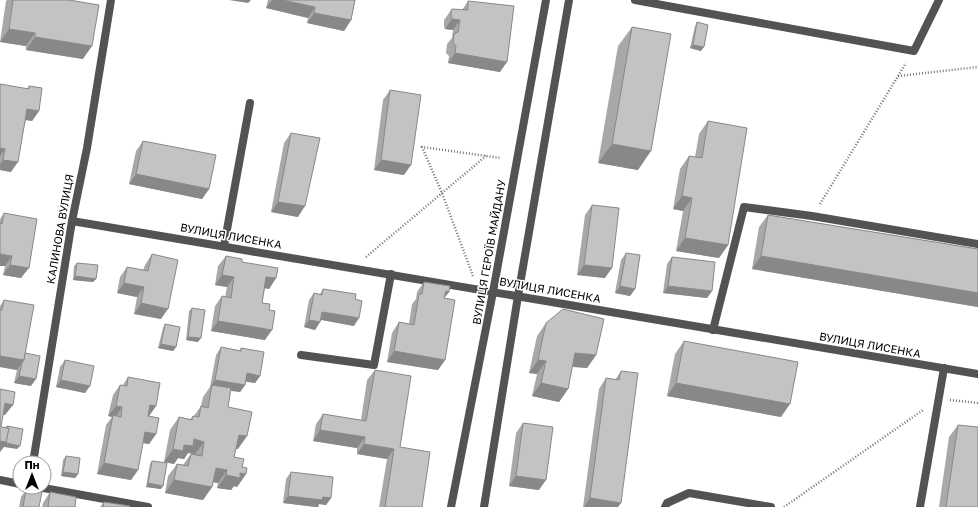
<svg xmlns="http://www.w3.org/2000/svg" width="978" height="507" viewBox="0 0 978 507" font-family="'Golos Text',sans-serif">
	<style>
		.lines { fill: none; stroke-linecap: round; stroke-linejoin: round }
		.path { stroke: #757575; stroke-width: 2.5; stroke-dasharray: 1 2; stroke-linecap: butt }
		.service { stroke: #535353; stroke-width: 8 }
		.minor { stroke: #535353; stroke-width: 8 }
		.tertiary { stroke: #535353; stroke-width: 8 }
		.wall { fill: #a8a8a8 }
		.shaded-wall { fill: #888 }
		.building { fill: #c3c3c3; stroke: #888 }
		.labels { text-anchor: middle; stroke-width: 3; stroke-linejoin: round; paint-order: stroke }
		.street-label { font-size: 11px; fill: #000; stroke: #fff }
	</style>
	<rect width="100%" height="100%" fill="#fff"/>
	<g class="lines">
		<!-- path -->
		<g class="path">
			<path d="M898,76l80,-9"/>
			<path d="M820,204l86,-141"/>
			<path d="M366,257l120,-101"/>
			<path d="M473,276l-31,-83 -20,-46 79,11"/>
			<path d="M950,400l28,3"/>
			<path d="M784,507l139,-97"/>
		</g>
		<!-- service -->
		<g class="service">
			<path d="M224,246l26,-143"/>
			<path d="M301,355l73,10 17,-91"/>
			<path d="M665,507l2,-4 22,-10 82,14"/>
			<path d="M920,507l24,-139"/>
		</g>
		<!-- minor -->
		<g class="minor">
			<path d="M635,0l279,51 25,-51"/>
			<path d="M72,221l906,153"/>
			<path d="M713,330l31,-123 68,9 166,28"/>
			<path d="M33,463l39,-242 15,-73 24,-148"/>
			<path d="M0,480l20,4"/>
			<path d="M38,487l110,20"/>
		</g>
		<!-- tertiary -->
		<g class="tertiary">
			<path d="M451,507l42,-215 53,-292"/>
			<path d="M484,507l34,-211 51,-296"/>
		</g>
	</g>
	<!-- wall -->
	<g class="wall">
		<path d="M7,0h62l14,59 -57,-9v-4l-26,-4 6,-41z"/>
		<path d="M268,0h87l-4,20 -7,11 -37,-8 1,-5 -42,-10z"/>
		<path d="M468,1l32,71 -52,-9 1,-7 -3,-3 1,-9 5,-6 1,-8 -8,-1 -1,-2v-7l8,-11 10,1z"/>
		<path d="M697,22l4,29 -11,-3 5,-22z"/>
		<path d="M632,27l6,143 -40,-7 20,-117z"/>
		<path d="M0,84l27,5 2,-3 10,25 -7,10 -6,-1 -15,52 -11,-2z"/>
		<path d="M390,90l14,85 -30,-5 9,-70z"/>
		<path d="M708,121l20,124 -9,13 -43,-7 7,-40 -10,-2 7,-40 9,-13 6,1 4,-23z"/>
		<path d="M291,133l7,84 -27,-5 13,-69z"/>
		<path d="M143,141l66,48 -7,10 -73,-15 7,-33z"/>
		<path d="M592,205l13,73 -28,-3 8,-60z"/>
		<path d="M4,213l17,65 -18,-3 2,-9h-5v-47z"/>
		<path d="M768,215l210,34v58l-226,-38 7,-42z"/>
		<path d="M626,253l9,36 -5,7 -15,-3 6,-33z"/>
		<path d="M152,254l9,65 -27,-5 3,-17 -20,-4 3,-16 7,-10 16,3 2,-5z"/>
		<path d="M226,256l16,6 34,16 -7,11 -4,-1 -3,15 3,37 -54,-9 4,-25 7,-10 3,1 2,-10 -12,-2 3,-19z"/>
		<path d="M672,257l40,34 -5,7 -44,-5 4,-29z"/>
		<path d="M77,263l19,16 -3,3 -20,-2 1,-14z"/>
		<path d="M424,282l25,10 -5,6 1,62 -7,10 -51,-8 5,-29 7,-11 10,2 3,-20 4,-5 1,-7z"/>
		<path d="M323,289l32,10 -1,27 -33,-6 -6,10 -11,-3 5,-27 5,-7 6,1z"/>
		<path d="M4,300l21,53 6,33 -17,-3 3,-13 -17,-3v-61z"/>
		<path d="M192,308l6,34 -12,-2 3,-29z"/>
		<path d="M546,323l50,32 -9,13 -15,-1 -4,22 -9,13 -27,-6 5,-22 -8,-1 8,-37z"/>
		<path d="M165,324l11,23 -3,4 -15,-3 5,-20z"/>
		<path d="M684,341l97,76 -114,-21 8,-42z"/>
		<path d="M221,347l18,4 2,-3 19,28 -5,7 -10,-2v4l-5,7 -9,-1 -3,16 10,42h-2l-2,8 8,10 4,7 -9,13 -3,-1 -3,4 -14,-2 1,-5 -5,-1 -1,5 -9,13 -38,-7 3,-17 9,-12 6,1 8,-11h4l-7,-1 -4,6 -6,-1 -4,6 -10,-2 6,-32 9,-13 11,2 3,-3h1l7,-10 2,-9 7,-10 6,-32z"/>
		<path d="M65,360l20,33 -29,-6 4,-20z"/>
		<path d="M375,370l25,77 22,60h-43l8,-48 -30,-5v-6l-44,-7 3,-17 7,-10 38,6 6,-40z"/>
		<path d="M621,371l-3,136h-35l16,-118 7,-11 9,2z"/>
		<path d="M128,377l28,29 -7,10 7,18 -7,10 -6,-1 -5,27 -7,10 -34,-6 9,-49 6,-8 -4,-1 5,-21 7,-10h3z"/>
		<path d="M523,423l16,67 -30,-4 7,-53z"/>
		<path d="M958,425l20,82h-39l10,-70z"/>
		<path d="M66,456l12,18 -3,4 -14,-2 2,-16z"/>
		<path d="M152,461l9,28 -15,-2 4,-23z"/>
		<path d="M291,472l40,26 -5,7 -7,-1 -1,3h-2l-33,-4 3,-24z"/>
		<path d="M26,490l13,17h-20l2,-10z"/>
		<path d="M50,492l25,15h1h-34l1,-4z"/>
		<path d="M104,502l26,5h-30z"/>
	</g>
	<!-- shaded-wall -->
	<g class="shaded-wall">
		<path d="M229,0h22l-3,3z"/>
		<path d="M272,0h10l33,7 -7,11 -42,-10z"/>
		<path d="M314,13l37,7 -7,11 -37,-8z"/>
		<path d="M452,19l8,1 -7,10 -8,-1z"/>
		<path d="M9,29l26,4 -9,13 -26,-4z"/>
		<path d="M35,37l57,9 -9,13 -57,-9z"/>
		<path d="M693,45l11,2 -3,4 -11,-3z"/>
		<path d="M455,53l52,9 -7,10 -52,-9z"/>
		<path d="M27,109l12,2 -7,10 -12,-2z"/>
		<path d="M612,144l39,7 -13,19 -40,-7z"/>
		<path d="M0,148l5,1 -5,7z"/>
		<path d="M3,160l15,2 -7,10 -11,-2v-6z"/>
		<path d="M381,160l30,5 -7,10 -30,-5z"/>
		<path d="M136,174l73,15 -7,10 -73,-15z"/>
		<path d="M682,196l10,2 -9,13 -10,-2z"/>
		<path d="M278,202l27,4 -7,11 -27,-5z"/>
		<path d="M685,238l43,7 -9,13 -43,-7z"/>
		<path d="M0,254l12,2 -7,10h-5z"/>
		<path d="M761,256l217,37v14l-226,-38z"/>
		<path d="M10,265l19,3 -8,10 -18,-3z"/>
		<path d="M584,265l28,3 -7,10 -28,-3z"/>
		<path d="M222,275l12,2 -7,10 -12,-2z"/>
		<path d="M75,276l21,3 -3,3 -20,-2z"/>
		<path d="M266,277l10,1 -7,11 -10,-2z"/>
		<path d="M124,283l20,4 -7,10 -20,-4z"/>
		<path d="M620,286l15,3 -5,7 -15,-3z"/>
		<path d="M668,286l44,5 -5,7 -44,-5z"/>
		<path d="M446,291l3,1 -8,10z"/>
		<path d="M141,303l27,6 -7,10 -27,-5z"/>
		<path d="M322,312l37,6 -5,8 -37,-7z"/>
		<path d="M309,320l11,2 -5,8 -11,-3z"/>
		<path d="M218,321l54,9 -7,10 -54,-9z"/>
		<path d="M188,337l13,1 -3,4 -12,-2z"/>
		<path d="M161,344l15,3 -3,4 -15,-3z"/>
		<path d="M394,351l51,9 -7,10 -51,-8z"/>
		<path d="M575,353l21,2 -9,13 -21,-2z"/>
		<path d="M0,356l24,4 -7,10 -17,-3z"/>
		<path d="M538,360l8,1 -9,13 -8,-1z"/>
		<path d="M247,373l13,3 -5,7 -13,-2z"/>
		<path d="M19,376l17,3 -5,7 -17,-3z"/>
		<path d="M61,380l29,6 -5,7 -29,-6z"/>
		<path d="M215,380l30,5 -5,7 -29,-5 1,-2 -2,2z"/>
		<path d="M541,383l27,6 -9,13 -27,-6z"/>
		<path d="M676,383l114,21 -9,13 -114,-21z"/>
		<path d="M5,403l8,2 -8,10 -5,-1z"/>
		<path d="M150,405l6,1 -7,10 -6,-1z"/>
		<path d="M116,406l6,1 -7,11 -2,-3 -1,2 -4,-1z"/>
		<path d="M320,430l45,7 -8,11 -44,-7z"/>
		<path d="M145,432l11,2 -7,10 -11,-2z"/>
		<path d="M239,435l8,1 -9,13 -8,-1z"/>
		<path d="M194,439l10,3 -9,12 -7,-1 -4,6 -6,-1 -4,6 -10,-2 9,-13 11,-4z"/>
		<path d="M0,441l7,1 13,4 -3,3 -13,-2 -4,5z"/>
		<path d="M364,444l30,5 -7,10 -30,-5z"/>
		<path d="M104,463l34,7 -7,10 -34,-6z"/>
		<path d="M216,468l11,2 -9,13 -11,-2z"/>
		<path d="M63,472l15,2 -3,4 -14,-2z"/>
		<path d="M240,473l6,1 -9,13 -3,-1 -3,4 -14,-2 9,-13z"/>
		<path d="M516,476l30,4 -7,10 -30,-4z"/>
		<path d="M174,480l38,7 -9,13 -38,-7z"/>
		<path d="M148,483l15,3 -2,3 -15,-2z"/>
		<path d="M288,496l35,1 8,1 -5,7 -7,-1 -1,3h-2l-33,-4z"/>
		<path d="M590,498l31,5 -3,4h-34z"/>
	</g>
	<!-- building -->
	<g class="building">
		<path d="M13,0h56l30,5 -7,41 -57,-9v-4l-26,-4z"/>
		<path d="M282,0h73l-4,20 -37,-7 1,-6z"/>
		<path d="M468,1l46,5 -7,56 -52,-9 1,-7 -3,-3 1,-9 4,-2 2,-12 -8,-1 -1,-2v-7l1,-1 16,1z"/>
		<path d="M697,22l11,3 -4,22 -11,-2z"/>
		<path d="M632,27l39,7 -20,117 -39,-7z"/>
		<path d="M0,84l29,5v-3l13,2 -3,23 -12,-2 -9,53 -15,-2 2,-11 -5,-1z"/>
		<path d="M390,90l31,5 -10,70 -30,-5z"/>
		<path d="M708,121l39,7 -19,117 -43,-7 7,-40 -10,-2 7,-40 13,2z"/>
		<path d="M291,133l29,5 -15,68 -27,-4z"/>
		<path d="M143,141l73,14 -7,34 -73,-15z"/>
		<path d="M592,205l27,3 -7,60 -28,-3z"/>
		<path d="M4,213l33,6 -8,49 -19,-3 2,-9 -12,-2v-31l2,1z"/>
		<path d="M768,215l210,34v44l-217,-37z"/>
		<path d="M626,253l14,2 -5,34 -15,-3z"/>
		<path d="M152,254l26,6 -10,49 -27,-6 3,-16 -20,-4 3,-16 21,4z"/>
		<path d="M226,256l16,3v3l36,6 -2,10 -10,-1 -4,26 8,1 -1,6 6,1 -3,19 -54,-9 4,-25 9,2 3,-21 -12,-2z"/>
		<path d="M672,257l43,5 -3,29 -44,-5z"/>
		<path d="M77,263l21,2 -2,14 -21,-3z"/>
		<path d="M424,282l26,4 -1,6 -3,-1 -2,7 11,2 -10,60 -51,-9 5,-29 15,3 5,-31h3z"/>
		<path d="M323,289l33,5 -1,5 7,2 -3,17 -37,-6 -2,10 -11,-2 5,-27 8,2z"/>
		<path d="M4,300l30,5 -10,55 -24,-4v-46h2z"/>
		<path d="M192,308l13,2 -4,28 -13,-1z"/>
		<path d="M563,309l41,10 -8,36 -21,-2 -7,36 -27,-6 5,-22 -8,-1 8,-37z"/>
		<path d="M165,324l15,3 -4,20 -15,-3z"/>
		<path d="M684,341l114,21 -8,42 -114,-21z"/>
		<path d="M221,347l20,4v-3l23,4 -4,24 -13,-3 -2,12 -30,-5z"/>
		<path d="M25,353l15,3 -4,23 -17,-3 3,-13 2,-3z"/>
		<path d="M65,360l29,6 -4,20 -29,-6z"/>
		<path d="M375,370l36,6 -11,71 30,5 -8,55h-37l9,-58 -30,-5 1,-7 -45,-7 3,-16 43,7z"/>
		<path d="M621,371l17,2 -17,130 -31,-5 16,-120 13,2z"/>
		<path d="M128,377l32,6 -4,23 -6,-1 -2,11 11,2 -3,16 -11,-2 -7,38 -34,-7 9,-48 8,2 1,-10 -6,-1 4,-21 7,1z"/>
		<path d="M212,385l19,3 -3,19 24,5 -5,24 -8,-1 -5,22 10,2 -2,8 5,1 -1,6 -6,-1v5l-14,-3 1,-5 -11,-2 -4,19 -38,-7 3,-16 11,2 3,-12 11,2 2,-14 -10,-3 -1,7 -9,-1 -1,6 -10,-2 6,-32 13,3 1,-4 6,1 2,-11 7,2z"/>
		<path d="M0,389l15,3 -2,13 -8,-2 -4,24 8,1 -2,14 -7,-1z"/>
		<path d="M523,423l30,4 -7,53 -30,-4z"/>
		<path d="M958,425l20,2v80h-32z"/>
		<path d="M7,426l16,3 -3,17 -14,-3 3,-15h-3z"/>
		<path d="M66,456l14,2 -2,16 -15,-2z"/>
		<path d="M152,461l15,2 -4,23 -15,-3z"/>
		<path d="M291,472l42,5 -2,21 -8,-1 -1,3 -34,-4z"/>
		<path d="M26,490l16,2 -3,15h-16z"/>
		<path d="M50,492l26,5 -1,10h1h-28z"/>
		<path d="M104,502l26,4v1h-27z"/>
	</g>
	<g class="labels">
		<!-- street labels -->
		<g class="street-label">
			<text transform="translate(60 229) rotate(-80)" y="4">КАЛИНОВА ВУЛИЦЯ</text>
			<text transform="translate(231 236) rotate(10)" y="4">ВУЛИЦЯ ЛИСЕНКА</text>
			<text transform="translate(489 252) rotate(-80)" y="4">ВУЛИЦЯ ГЕРОЇВ МАЙДАНУ</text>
			<text transform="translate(550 290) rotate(10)" y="4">ВУЛИЦЯ ЛИСЕНКА</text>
			<text transform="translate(870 345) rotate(10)" y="4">ВУЛИЦЯ ЛИСЕНКА</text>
		</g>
	</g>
	<!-- north arrow -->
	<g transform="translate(32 475)"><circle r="19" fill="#ffffff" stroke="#999999"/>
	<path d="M0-3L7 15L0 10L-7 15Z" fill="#000000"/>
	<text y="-6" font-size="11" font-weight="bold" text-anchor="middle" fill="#000000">Пн</text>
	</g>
</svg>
